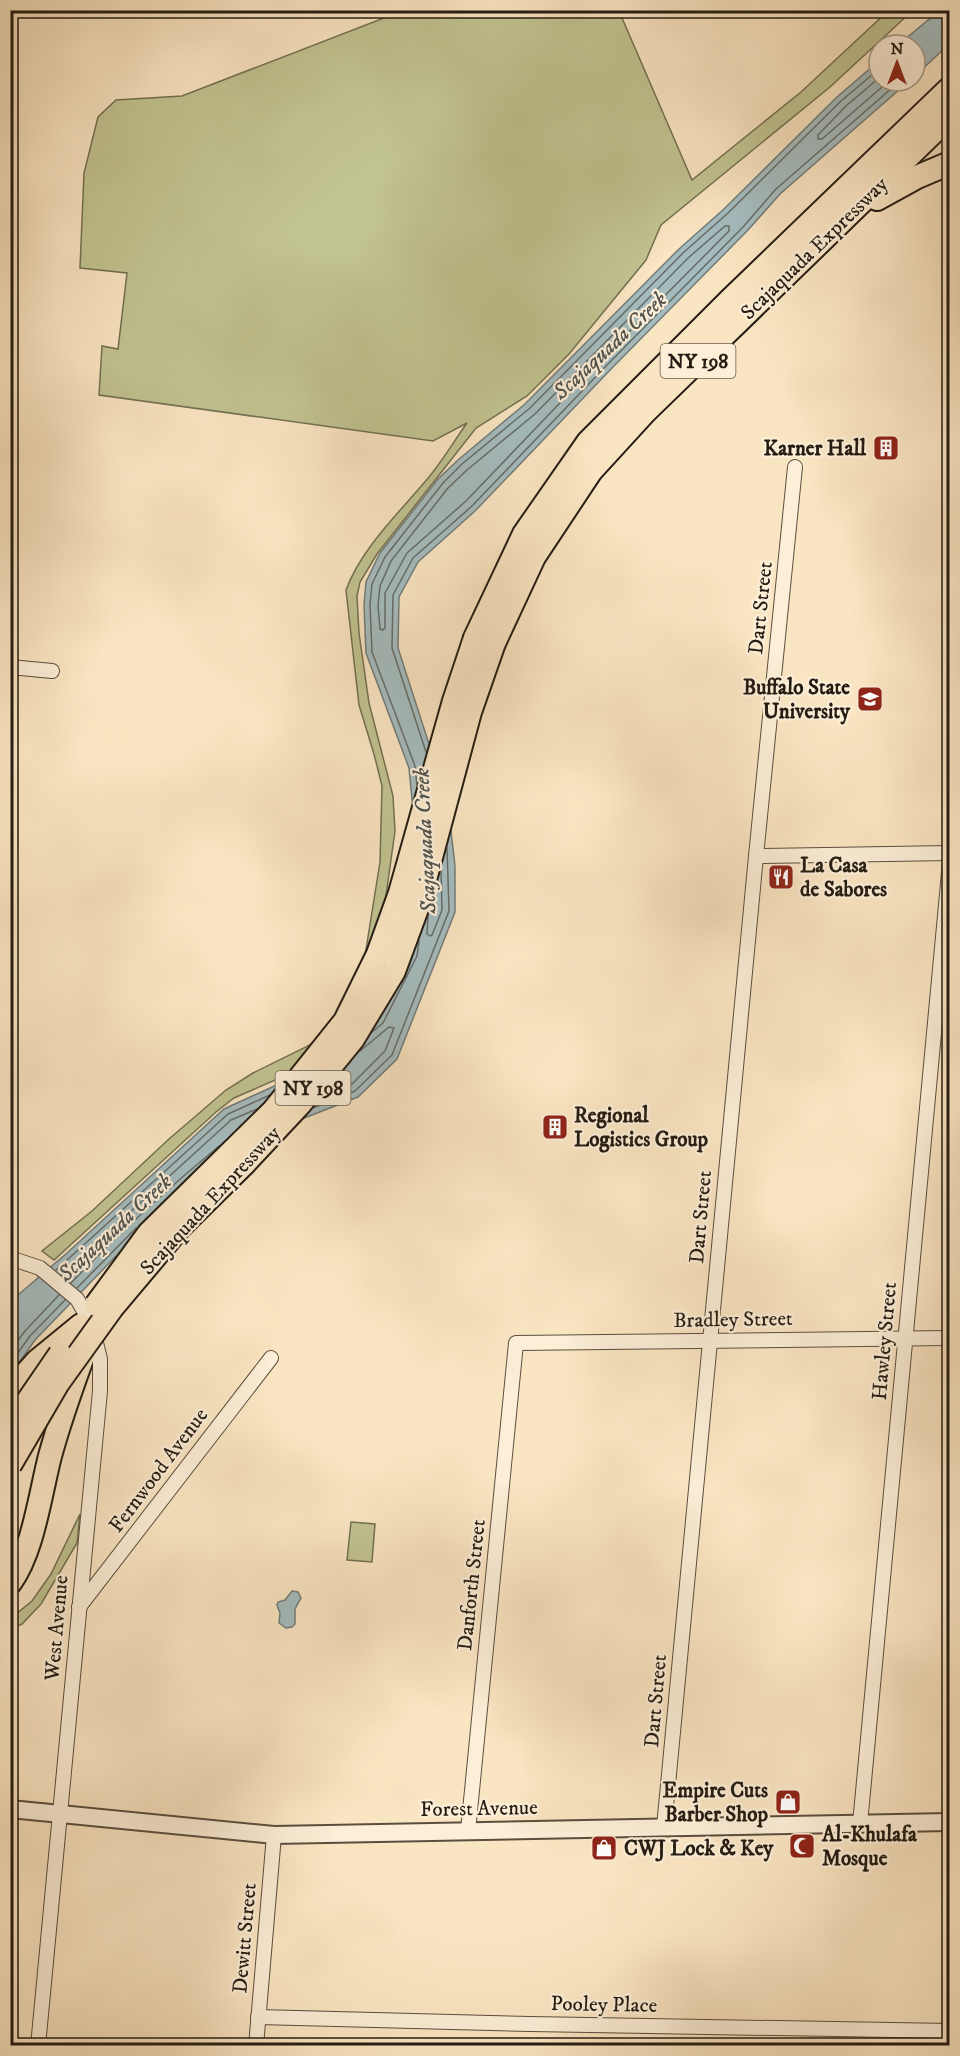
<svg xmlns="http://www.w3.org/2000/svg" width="960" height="2056" viewBox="0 0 960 2056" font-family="'IM FELL DW Pica',serif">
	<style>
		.green { fill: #c1c391; stroke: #727052; stroke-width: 1.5 }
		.water { fill: #a5bcbf; stroke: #717c7a; stroke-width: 1.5 }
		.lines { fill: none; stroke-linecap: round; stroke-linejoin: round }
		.shore { stroke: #646c68; stroke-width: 1.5 }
		.minor-casing { stroke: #5a4e3e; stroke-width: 16 }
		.tertiary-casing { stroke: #5a4e3e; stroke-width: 20 }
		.trunk-casing { stroke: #241c12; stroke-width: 26 }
		.minor { stroke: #fceed7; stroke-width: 14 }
		.tertiary { stroke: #fceed7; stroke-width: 16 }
		.trunk { stroke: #fae5c2; stroke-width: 22 }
		.trunk-bridge-casing { stroke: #241c12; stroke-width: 26; stroke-linecap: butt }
		.trunk-bridge { stroke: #fae5c2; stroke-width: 22 }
		.labels { text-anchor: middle; stroke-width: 4.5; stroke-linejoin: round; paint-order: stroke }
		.shield { fill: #fceed7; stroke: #655b4d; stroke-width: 1.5 }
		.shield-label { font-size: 20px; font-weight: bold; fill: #241c12 }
		.street-label { font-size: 21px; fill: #241c12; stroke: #fceed7 }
		.poi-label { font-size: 21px; font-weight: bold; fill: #241c12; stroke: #fceed7; text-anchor: start }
		.water-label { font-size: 22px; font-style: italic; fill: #51544f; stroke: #fceed7 }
	</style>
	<rect width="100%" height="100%" fill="#fae5c2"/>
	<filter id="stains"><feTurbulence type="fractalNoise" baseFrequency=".00333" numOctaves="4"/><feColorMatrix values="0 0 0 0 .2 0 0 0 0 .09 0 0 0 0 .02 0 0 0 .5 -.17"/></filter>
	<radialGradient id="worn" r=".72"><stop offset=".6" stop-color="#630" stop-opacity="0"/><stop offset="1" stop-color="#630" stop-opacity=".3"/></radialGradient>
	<!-- green -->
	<g class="green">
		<path d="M402,11h217l73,169 109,-88 87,-81h24l-82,76 -169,138 -15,35 -77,94 -42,42 -51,32 -99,126 -17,28 -3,14 2,37 10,70 24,93 2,35 -13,93 -48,120 -52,33 -48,21 -18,14 -162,148 -12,-9 50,-40 77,-72 57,-49 27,-17 57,-28 28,-27 25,-50 17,-106 2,-76 -8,-32 -15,-49 -13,-115c16,-43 54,-78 83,-113 14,-17 25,-36 38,-54l-34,18 -334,-46 3,-49 16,3 9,-76 -47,-5 4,-95 14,-56 18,-17 66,-4z"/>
		<path d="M80,1514l-3,29 -36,61 -19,20 -11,4v-10l21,-17 19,-27z"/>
		<path d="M351,1522l24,2 -3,38 -25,-2z"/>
	</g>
	<!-- water -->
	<g class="water">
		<path d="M939,11h10v33l-34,32v-31h-17z"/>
		<path d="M879,61v20h30l-129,113 -32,36 -136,138 -137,143 -57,51 -19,35 -1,51 31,96 15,26 11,96v46l-58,147 -39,38 -69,27 -111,74 -63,59 -80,83 -24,34v-73l56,-48 157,-144 92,-42 102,-205 -9,-94 -43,-115 -2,-48 2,-23 14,-29 58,-74 20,-19 67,-56 154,-155 45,-40 113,-112z"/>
		<path d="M292,1591l6,1 3,6 -6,11v15l-3,3 -6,1 -7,-5 1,-10 -3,-8 1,-3 7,-2z"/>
	</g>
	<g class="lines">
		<!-- shore -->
		<g class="shore">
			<path d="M879,78l-33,28 -28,29v4h4l67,-58"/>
			<path d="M725,226h4v5l-127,128 -136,142 -59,52 -22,40v35l-2,2 -3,-1 -2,-23 2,-20 11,-25 57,-73 19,-18 68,-56 153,-156z"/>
			<path d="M426,752l-34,-104 1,-53 20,-37 58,-51 137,-143 136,-138 32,-37 124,-108"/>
			<path d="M417,786l-2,-20 -43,-114 -2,-47 2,-21 13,-27 58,-74 19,-19 68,-56 153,-155 45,-40 113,-112 38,-32"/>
			<path d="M428,916l-1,18 3,2 2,-1 10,-25 -1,-41"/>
			<path d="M372,1032l11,-9 34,-67 2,-15"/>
			<path d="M323,1096l28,-11 34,-34 9,-23 -5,-1 -29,24"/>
			<path d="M313,1108l42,-17 37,-36 57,-144 -2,-63"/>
			<path d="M56,1270l172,-156 42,-19"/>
			<path d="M61,1275l170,-155 26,-11"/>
			<path d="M71,1283c46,-48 96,-94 148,-137"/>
			<path d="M77,1288l59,-60"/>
			<path d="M10,1351l15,-20 34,-36"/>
			<path d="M10,1364l20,-28 35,-36"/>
		</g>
		<defs>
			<g id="minor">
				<path d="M10,667l42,4"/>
				<path d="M756,856l194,-3"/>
				<path d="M10,1258l30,10 37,31 14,24 9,36v32l-62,655"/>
				<path d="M79,1607l192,-249"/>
				<path d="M860,1824l90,-962"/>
				<path d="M664,1827l92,-971 39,-389"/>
				<path d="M468,1831l48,-488 434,-5"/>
				<path d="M258,2017l272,7 420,7"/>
				<path d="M256,2046l18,-211"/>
			</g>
			<path id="tertiary" d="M10,1809l264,26 676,-13"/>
			<g id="trunk">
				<path d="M877,199l40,-22 33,-14"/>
				<path d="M475,638l49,-104 64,-92 143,-143 219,-211"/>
				<path d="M494,643l40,-86 57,-86 54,-59 305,-296"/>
				<path d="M10,1391l27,-30 44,-36"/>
				<path d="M10,1583c23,-31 30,-88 40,-127 10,-36 22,-70 35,-105"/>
			</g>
		</defs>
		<!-- minor casing -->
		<use href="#minor" class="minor-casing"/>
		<!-- tertiary casing -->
		<use href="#tertiary" class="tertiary-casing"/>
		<!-- trunk casing -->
		<use href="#trunk" class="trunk-casing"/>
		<!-- minor -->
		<use href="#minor" class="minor"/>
		<!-- tertiary -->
		<use href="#tertiary" class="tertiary"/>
		<!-- trunk -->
		<use href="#trunk" class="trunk"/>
		<defs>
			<g id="trunk-bridge">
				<path d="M96,1305l53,-72 124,-122 72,-90 33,-67 22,-61 54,-192 21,-63"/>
				<path d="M10,1427l50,-73"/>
				<path d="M10,1465l48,-82 54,-75 68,-81 63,-62 57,-61 53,-65 41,-68 24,-65 52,-194 24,-69"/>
			</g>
		</defs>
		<!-- trunk-bridge casing -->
		<use href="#trunk-bridge" class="trunk-bridge-casing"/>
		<!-- trunk-bridge -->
		<use href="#trunk-bridge" class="trunk-bridge"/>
	</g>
	<!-- icons -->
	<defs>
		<symbol id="building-square" viewBox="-11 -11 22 22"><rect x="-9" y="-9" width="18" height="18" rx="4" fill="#8f2418" stroke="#fceed7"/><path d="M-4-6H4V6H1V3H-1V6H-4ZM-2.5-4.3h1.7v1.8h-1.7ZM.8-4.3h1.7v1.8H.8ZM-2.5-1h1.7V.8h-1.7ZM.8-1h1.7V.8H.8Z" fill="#fff"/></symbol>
		<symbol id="university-square" viewBox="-11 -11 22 22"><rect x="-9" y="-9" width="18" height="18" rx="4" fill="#8f2418" stroke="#fceed7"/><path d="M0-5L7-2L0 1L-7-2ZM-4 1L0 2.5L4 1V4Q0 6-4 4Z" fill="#fff"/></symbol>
		<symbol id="restaurant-square" viewBox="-11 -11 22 22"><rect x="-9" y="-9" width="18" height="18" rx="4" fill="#8f2418" stroke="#fceed7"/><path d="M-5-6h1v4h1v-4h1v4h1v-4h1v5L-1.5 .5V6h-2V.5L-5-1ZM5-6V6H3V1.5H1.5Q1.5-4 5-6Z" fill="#fff"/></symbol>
		<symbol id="shop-square" viewBox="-11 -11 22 22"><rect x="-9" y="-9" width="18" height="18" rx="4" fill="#8f2418" stroke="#fceed7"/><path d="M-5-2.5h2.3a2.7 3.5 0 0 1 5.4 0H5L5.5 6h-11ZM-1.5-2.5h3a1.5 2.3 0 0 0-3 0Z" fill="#fff"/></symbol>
		<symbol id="mosque-square" viewBox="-11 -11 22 22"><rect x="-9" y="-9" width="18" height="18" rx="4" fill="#8f2418" stroke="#fceed7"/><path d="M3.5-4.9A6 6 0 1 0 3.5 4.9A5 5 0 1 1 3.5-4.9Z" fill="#fff"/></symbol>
	</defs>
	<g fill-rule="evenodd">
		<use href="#building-square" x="871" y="433" width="30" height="30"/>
		<use href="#university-square" x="855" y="684" width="30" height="30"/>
		<use href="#restaurant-square" x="766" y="862" width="30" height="30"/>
		<use href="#building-square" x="540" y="1112" width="30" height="30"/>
		<use href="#shop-square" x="773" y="1787" width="30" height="30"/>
		<use href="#mosque-square" x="787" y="1831" width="30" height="30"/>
		<use href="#shop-square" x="589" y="1833" width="30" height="30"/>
	</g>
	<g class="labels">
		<!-- shield labels -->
		<g class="shield">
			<rect x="660.5" y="344" width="75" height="34" rx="4.5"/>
			<rect x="275.5" y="1071" width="75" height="34" rx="4.5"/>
		</g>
		<g class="shield-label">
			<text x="698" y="368">NY 198</text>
			<text x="313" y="1095">NY 198</text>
		</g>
		<!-- street labels -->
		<g class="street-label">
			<text transform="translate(814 248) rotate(-44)" y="7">Scajaquada Expressway</text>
			<text transform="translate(760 608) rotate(-84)" y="7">Dart Street</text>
			<text transform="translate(210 1200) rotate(-47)" y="7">Scajaquada Expressway</text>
			<text transform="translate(700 1217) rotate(-85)" y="7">Dart Street</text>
			<text transform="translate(733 1319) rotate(-1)" y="7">Bradley Street</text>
			<text transform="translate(884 1341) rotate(-85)" y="7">Hawley Street</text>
			<text transform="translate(158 1470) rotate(-53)" y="7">Fernwood Avenue</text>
			<text transform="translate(471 1585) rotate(-84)" y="7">Danforth Street</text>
			<text transform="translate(56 1628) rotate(-85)" y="7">West Avenue</text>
			<text transform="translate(655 1701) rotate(-85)" y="7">Dart Street</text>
			<text transform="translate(479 1808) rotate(-1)" y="7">Forest Avenue</text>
			<text transform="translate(244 1938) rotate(-85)" y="7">Dewitt Street</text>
			<text transform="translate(604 2004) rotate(1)" y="7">Pooley Place</text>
		</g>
		<!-- poi labels -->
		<g class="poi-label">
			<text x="866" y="455" text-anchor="end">Karner Hall</text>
			<text x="850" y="694" text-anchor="end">Buffalo State<tspan x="850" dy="24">University</tspan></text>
			<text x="800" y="872">La Casa<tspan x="800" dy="24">de Sabores</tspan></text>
			<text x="574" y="1122">Regional<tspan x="574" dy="24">Logistics Group</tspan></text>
			<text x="768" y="1797" text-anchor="end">Empire Cuts<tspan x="768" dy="24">Barber Shop</tspan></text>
			<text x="822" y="1841">Al-Khulafa<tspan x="822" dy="24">Mosque</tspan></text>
			<text x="624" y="1855">CWJ Lock &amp; Key</text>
		</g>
		<!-- water labels -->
		<g class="water-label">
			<text transform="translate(609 345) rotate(-43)" y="8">Scajaquada Creek</text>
			<text transform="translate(424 841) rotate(-93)" y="8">Scajaquada Creek</text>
			<text transform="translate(114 1227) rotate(-43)" y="8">Scajaquada Creek</text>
		</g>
	</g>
	<!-- margin -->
	<rect width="960" height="2056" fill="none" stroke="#fae5c2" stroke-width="36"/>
	<rect x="12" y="12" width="936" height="2032" fill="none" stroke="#241c12" stroke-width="3"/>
	<rect x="18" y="18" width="924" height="2020" fill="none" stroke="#241c12" stroke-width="1.5"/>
	<!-- north arrow -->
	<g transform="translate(897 63)"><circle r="28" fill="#fceed7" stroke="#a69a88" stroke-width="1.5"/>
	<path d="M0-4.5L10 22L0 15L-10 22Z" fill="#8f2418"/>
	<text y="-9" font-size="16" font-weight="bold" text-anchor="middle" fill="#241c12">N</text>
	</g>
	<rect width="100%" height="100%" filter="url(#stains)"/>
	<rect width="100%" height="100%" fill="url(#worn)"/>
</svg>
